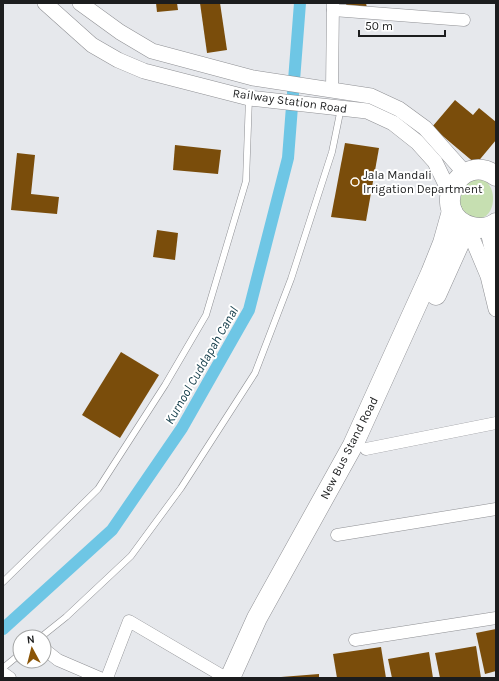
<svg xmlns="http://www.w3.org/2000/svg" width="499" height="681" viewBox="0 0 499 681" font-family="Karla,sans-serif">
	<style>
		.green { fill: #c6dfb1 }
		.lines { fill: none; stroke-linecap: round; stroke-linejoin: round }
		.canal { stroke: #6ec6e5; stroke-width: 12 }
		.building { fill: #7a4d0b }
		.service-casing { stroke: #8f9094; stroke-width: 7 }
		.minor-casing { stroke: #8f9094; stroke-width: 13 }
		.tertiary-casing { stroke: #8f9094; stroke-width: 16 }
		.primary-casing { stroke: #8f9094; stroke-width: 21 }
		.service { stroke: #fff; stroke-width: 6 }
		.minor { stroke: #fff; stroke-width: 12 }
		.tertiary { stroke: #fff; stroke-width: 15 }
		.primary { stroke: #fff; stroke-width: 20 }
		.poi-dot { fill: #8b5506; stroke: #fff; stroke-width: 1.5 }
		.labels { text-anchor: middle; stroke-width: 4; stroke-linejoin: round; paint-order: stroke }
		.street-label { font-size: 12px; fill: #1c1d1e; stroke: #fff }
		.poi-label { font-size: 12px; fill: #1c1d1e; stroke: #fff; text-anchor: start }
		.water-label { font-size: 13px; font-style: italic; fill: #123b48; stroke: #fff }
	</style>
	<rect width="100%" height="100%" fill="#e6e8ec"/>
	<!-- green -->
	<path class="green" d="M471,180c3,0 9,-1 12,0 16,6 13,43 -9,38 -4,-1 -8,-4 -12,-5l-5,-19z"/>
	<g class="lines">
		<!-- canal -->
		<path class="canal" d="M3,629l109,-99 70,-102 67,-118 39,-152 12,-155"/>
	</g>
	<!-- building -->
	<g class="building">
		<path d="M156,3h21l1,7 -21,2z"/>
		<path d="M200,3h20l7,47 -20,3z"/>
		<path d="M346,3h20l1,5 -20,2z"/>
		<path d="M455,100l18,15 6,-7 17,14v18l-20,24 -44,-37z"/>
		<path d="M345,143l34,5 -13,73 -35,-4z"/>
		<path d="M175,145l46,5 -3,24 -45,-4z"/>
		<path d="M17,153l18,2 -4,39 28,3 -2,17 -46,-4z"/>
		<path d="M157,230l21,3 -3,27 -22,-3z"/>
		<path d="M121,352l38,23 -39,63 -38,-23z"/>
		<path d="M496,629v42l-11,3 -9,-41z"/>
		<path d="M476,646l5,32h-41l-5,-25z"/>
		<path d="M381,647l5,31h-49l-4,-24z"/>
		<path d="M429,652l4,26h-41l-4,-19z"/>
		<path d="M319,674v4h-38v-1z"/>
	</g>
	<g class="lines">
		<defs>
			<g id="service">
				<path d="M3,582l95,-93 67,-104 41,-70 40,-134 3,-83"/>
				<path d="M41,637l25,-20 65,-61 50,-68 74,-115 36,-94 41,-127 9,-44"/>
				<path d="M3,668l17,-14"/>
			</g>
			<g id="minor">
				<path d="M333,10l131,10"/>
				<path d="M332,89l1,-86"/>
				<path d="M366,449l130,-26"/>
				<path d="M337,535l159,-26"/>
				<path d="M355,640l141,-22"/>
				<path d="M44,649l14,11 42,18"/>
				<path d="M3,673l7,5"/>
				<path d="M107,678l22,-57 97,57"/>
			</g>
			<g id="tertiary">
				<path d="M45,3l47,42 26,15 26,11 105,27 118,13 26,12 24,19 18,20 15,31"/>
				<path d="M80,3l40,29 32,19 101,27 118,18 28,13 26,19 40,45"/>
				<path d="M467,226l21,50 8,33"/>
				<path d="M487,227l9,39"/>
			</g>
			<g id="primary">
				<path d="M496,176c-37,-27 -69,39 -24,51 8,2 18,1 24,-4"/>
				<path d="M436,295l31,-69"/>
				<path d="M230,678l27,-60 96,-173 78,-172 12,-30 9,-32"/>
			</g>
		</defs>
		<!-- service casing -->
		<use href="#service" class="service-casing"/>
		<!-- minor casing -->
		<use href="#minor" class="minor-casing"/>
		<!-- tertiary casing -->
		<use href="#tertiary" class="tertiary-casing"/>
		<!-- primary casing -->
		<use href="#primary" class="primary-casing"/>
		<!-- service -->
		<use href="#service" class="service"/>
		<!-- minor -->
		<use href="#minor" class="minor"/>
		<!-- tertiary -->
		<use href="#tertiary" class="tertiary"/>
		<!-- primary -->
		<use href="#primary" class="primary"/>
	</g>
	<!-- markers -->
	<circle class="poi-dot" cx="355" cy="182" r="4"/>
	<g class="labels">
		<!-- street labels -->
		<g class="street-label">
			<text transform="translate(290 101) rotate(8)" y="4">Railway Station Road</text>
			<text transform="translate(349 448) rotate(-63)" y="4">New Bus Stand Road</text>
		</g>
		<!-- poi labels -->
		<g class="poi-label">
			<text x="363" y="179">Jala Mandali<tspan x="363" dy="14">Irrigation Department</tspan></text>
		</g>
		<!-- water labels -->
		<g class="water-label">
			<text transform="translate(201 365) rotate(-60)" y="5">Kurnool Cuddapah Canal</text>
		</g>
	</g>
	<!-- border -->
	<rect width="499" height="681" fill="none" stroke="#1c1d1e" stroke-width="8"/>
	<!-- north arrow -->
	<g transform="translate(32 649) rotate(353)"><circle r="19" fill="#ffffff" stroke="#a4a5a5"/>
	<path d="M0-3L7 15L0 10L-7 15Z" fill="#8b5506"/>
	<text y="-6" font-size="11" font-weight="bold" text-anchor="middle" fill="#1c1d1e">N</text>
	</g>
	<!-- scale -->
	<path d="M359 30v6h86v-6" fill="none" stroke="#1c1d1e" stroke-width="2"/>
	<text x="365" y="30" font-size="12" fill="#1c1d1e" stroke="#ffffff" stroke-width="3" paint-order="stroke">50 m</text>
</svg>
